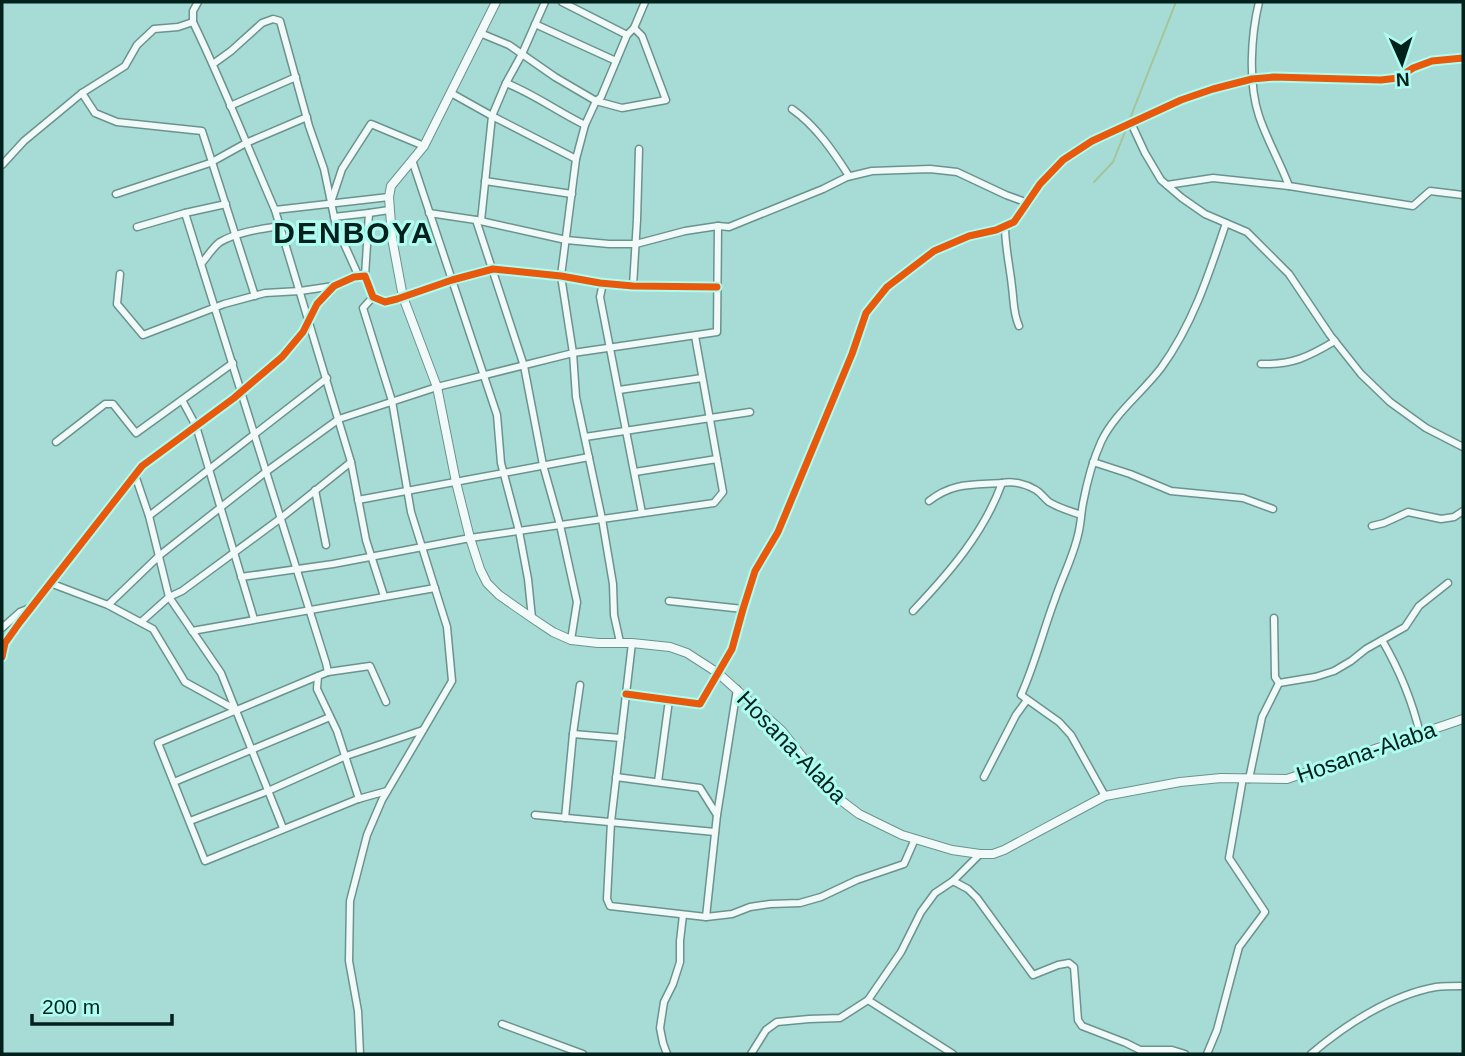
<svg xmlns="http://www.w3.org/2000/svg" width="1465" height="1056" viewBox="0 0 1465 1056" font-family="Helvetica,sans-serif">
	<style>
		.lines { fill: none; stroke-linecap: round; stroke-linejoin: round }
		.stream { stroke: #a5c498; stroke-width: 2 }
		.minor-casing { stroke: #6b938e; stroke-width: 9 }
		.major-casing { stroke: #6b938e; stroke-width: 10 }
		.minor { stroke: #f2faf9; stroke-width: 6 }
		.major { stroke: #f2faf9; stroke-width: 8 }
		.cycleway-casing { stroke: #affcf1; stroke-width: 11 }
		.cycleway { stroke: #e8590c; stroke-width: 7 }
		.labels { text-anchor: middle; stroke-width: 6; stroke-linejoin: round; paint-order: stroke }
		.street-label { font-size: 23px; fill: #01211d; stroke: #affcf1 }
		.district-label { font-size: 30px; font-weight: bold; letter-spacing: 2px; fill: #01211d; stroke: #affcf1 }
	</style>
	<rect width="100%" height="100%" fill="#a6dcd5"/>
	<g class="lines">
		<!-- stream -->
		<g class="stream">
			<path d="M1129,121l47,-119"/>
			<path d="M1094,182l19,-20 14,-35"/>
		</g>
		<defs>
			<g id="minor">
				<path d="M562,2l65,33"/>
				<path d="M1259,2c-8,33 -11,81 0,114 8,24 21,46 30,70l124,20 17,-15 33,4"/>
				<path d="M193,22v-11l5,-9"/>
				<path d="M535,24l81,37"/>
				<path d="M480,33l29,12 46,32 41,24 26,7 44,-8 -24,-64 -8,-8"/>
				<path d="M213,64l18,-13 31,-28 11,-4 7,2 29,105 15,43 12,57 23,51"/>
				<path d="M506,83c28,11 52,29 79,42"/>
				<path d="M82,93l13,20 22,9 85,9 53,165"/>
				<path d="M451,93l41,23 84,43"/>
				<path d="M230,106l66,-29"/>
				<path d="M792,109c24,17 41,42 57,67"/>
				<path d="M1131,123l14,30 16,27 21,18 23,16 42,18 42,42 41,61 31,39 29,28 36,26 37,19"/>
				<path d="M412,160l85,255 4,48 18,68 9,48 4,39"/>
				<path d="M2,165l22,-24 58,-48 43,-27 12,-21 17,-16 24,-2 15,-5c30,62 55,126 82,188l114,-13"/>
				<path d="M485,181l87,13"/>
				<path d="M1167,185l46,-7 76,8"/>
				<path d="M116,194l94,-31 36,-20 61,-26"/>
				<path d="M331,202l11,-33 29,-45 53,22"/>
				<path d="M275,210l76,252 15,78 18,56"/>
				<path d="M185,213l141,450 2,9 -10,4 -1,13 20,42 22,68"/>
				<path d="M429,213l47,7 90,20 43,4h27l49,-13 33,-5 11,1 94,-38 24,-12 25,-6 58,-2 27,3 49,23 22,8"/>
				<path d="M334,217l35,-4"/>
				<path d="M476,220l48,146 19,99 17,60 17,77 -6,38"/>
				<path d="M481,221l11,-105 14,-33 16,-29 23,-52"/>
				<path d="M1005,226c0,21 5,41 7,61 2,14 1,26 7,39"/>
				<path d="M137,227l48,-14 41,-9"/>
				<path d="M201,264c6,-7 12,-17 19,-22 17,-10 41,-13 60,-16"/>
				<path d="M120,274l-3,30 26,31 81,-31 41,-11 35,-2 34,-5"/>
				<path d="M365,276l4,-63 20,-3"/>
				<path d="M603,283l-3,14 42,216"/>
				<path d="M633,286l4,-66 2,-71"/>
				<path d="M1261,364c31,1 47,-7 74,-23"/>
				<path d="M619,390l83,-12"/>
				<path d="M182,400l14,26 58,193"/>
				<path d="M585,437l165,-25"/>
				<path d="M56,442l49,-38h8l23,29 97,-70"/>
				<path d="M1093,462l37,12 41,17 72,7 30,11"/>
				<path d="M635,472l82,-13"/>
				<path d="M135,475l14,41 20,81 52,76 62,155"/>
				<path d="M315,490l11,55"/>
				<path d="M358,500l231,-43"/>
				<path d="M929,501c24,-19 44,-16 73,-18"/>
				<path d="M149,516l178,-138"/>
				<path d="M1372,526l12,-3 24,-11 33,7 13,-2 9,-6"/>
				<path d="M241,577l92,-13 137,-26 244,-35 9,-11 -28,-156"/>
				<path d="M50,583l58,22 45,24 32,53 51,28"/>
				<path d="M669,601l74,8"/>
				<path d="M108,605l52,-50 107,-84 72,-52 98,-32 136,-34 144,-21 1,-106"/>
				<path d="M913,611c36,-38 71,-78 89,-128 11,-2 24,1 34,7 5,3 8,8 13,12 10,6 21,9 32,13"/>
				<path d="M1274,618l1,59 4,6 36,-6 19,-6 17,-10 15,-12 39,-22 14,-21 29,-23"/>
				<path d="M141,622l28,-25 13,-6 99,-73 70,-56"/>
				<path d="M2,628l18,-16 10,-4"/>
				<path d="M192,631l243,-43"/>
				<path d="M1382,640c18,31 30,60 38,94"/>
				<path d="M620,642l-6,-27 -1,-31 -11,-65 -26,-122 -3,-44 -12,-77 15,-117 9,-34 11,-24 5,-4 26,-62 7,-7 11,-26"/>
				<path d="M632,643l-21,179 -4,77 3,7 96,11 11,-102 20,-126"/>
				<path d="M2,657l3,-14 15,-21 122,-156 92,-68 48,-41 21,-25 14,-28 17,-18 20,-9 11,-1 8,21 12,5 12,-3 55,-19 41,-11 68,7 39,7 33,3 84,1"/>
				<path d="M328,672l42,-6 16,36"/>
				<path d="M318,676l-160,67 47,118 153,-62 29,-8"/>
				<path d="M626,694l74,10 32,-55 11,-40 12,-38 23,-39 74,-178 14,-41 21,-26 47,-36 35,-15 27,-6 18,-8 26,-38 23,-24 29,-19 89,-41 32,-11 39,-10 22,-2 107,3 17,-2 15,-10 19,-7 31,-3"/>
				<path d="M573,734l48,4"/>
				<path d="M616,777l84,11 17,27"/>
				<path d="M984,777l32,-62 11,-15"/>
				<path d="M1249,779l13,-62 17,-34"/>
				<path d="M174,782l156,-65"/>
				<path d="M658,782l11,-82"/>
				<path d="M1105,796l-34,-61 -12,-13 -38,-27c14,-31 22,-64 34,-96 7,-21 18,-42 23,-64 3,-11 3,-22 5,-32 4,-21 9,-41 18,-61 13,-28 41,-49 60,-74 32,-44 48,-94 65,-145"/>
				<path d="M535,815l180,17"/>
				<path d="M565,818l8,-84 7,-49"/>
				<path d="M190,821l78,-30 78,-35 77,-26"/>
				<path d="M953,881l15,8 9,9 56,77 25,-10 11,-2 5,4 4,53 4,6 44,17 14,7h32l13,4"/>
				<path d="M706,917l26,-3 18,-7 20,-3 30,-1 21,-6 36,-17 47,-16 11,-25"/>
				<path d="M868,1000l85,54"/>
				<path d="M502,1024l81,30"/>
				<path d="M360,1054l-2,-43 -9,-50 1,-60 17,-66 15,-35 70,-119 -5,-54 -36,-115 -19,-111 -29,-93 10,-11"/>
				<path d="M667,1054l-4,-11 -3,-15 4,-26 9,-18 7,-22v-21l3,-26"/>
				<path d="M751,1054l15,-24 11,-8 32,-3 31,-1 28,-18 33,-48 20,-40 14,-19 18,-12 27,-27"/>
				<path d="M1207,1054l10,-24 22,-83 26,-35 -36,-54 14,-80"/>
				<path d="M1311,1054c34,-29 80,-59 125,-67 9,-1 18,-1 27,-1"/>
			</g>
			<path id="major" d="M496,2l-72,144 -33,40 -2,11 3,41 11,59 34,90 19,95 14,56 10,31 7,14 12,12 33,23 21,14 18,8 27,3h34l38,4 17,6 31,20 64,58 48,61 29,22 43,21 50,15 28,4h13l11,-4 101,-54 75,-14 41,-4 66,1 176,-60"/>
		</defs>
		<!-- minor casing -->
		<use href="#minor" class="minor-casing"/>
		<!-- major casing -->
		<use href="#major" class="major-casing"/>
		<!-- minor -->
		<use href="#minor" class="minor"/>
		<!-- major -->
		<use href="#major" class="major"/>
		<defs>
			<g id="cycleway">
				<path d="M2,657l3,-14 15,-21 122,-156 92,-68 48,-41 21,-25 14,-28 17,-18 20,-9 11,-1 8,21 12,5 12,-3 55,-19 41,-11 68,7 39,7 33,3 84,1"/>
				<path d="M626,694l74,10 32,-55 11,-40 12,-38 23,-39 74,-178 14,-41 21,-26 47,-36 35,-15 27,-6 18,-8 26,-38 23,-24 29,-19 89,-41 32,-11 39,-10 22,-2 107,3 17,-2 15,-10 19,-7 31,-3"/>
			</g>
		</defs>
		<!-- cycleway casing -->
		<use href="#cycleway" class="cycleway-casing"/>
		<!-- cycleway -->
		<use href="#cycleway" class="cycleway"/>
	</g>
	<g class="labels">
		<!-- street labels -->
		<g class="street-label">
			<text transform="translate(792 747) rotate(46)" y="8">Hosana-Alaba</text>
			<text transform="translate(1366 752) rotate(-19)" y="8">Hosana-Alaba</text>
		</g>
		<!-- district labels -->
		<g class="district-label">
			<text x="354" y="243">DENBOYA</text>
		</g>
	</g>
	<!-- border -->
	<rect width="1465" height="1056" fill="none" stroke="#01211d" stroke-width="7"/>
	<!-- north arrow -->
	<g transform="translate(1402 63) rotate(177)" stroke="#affcf1" stroke-width="5" paint-order="stroke">
	<path d="M0-5L12 26L0 18L-12 26Z" fill="#01211d"/>
	<text y="-10" font-size="19" font-weight="bold" text-anchor="middle" fill="#01211d">N</text>
	</g>
	<!-- scale -->
	<path d="M32 1014v10h140v-10" fill="none" stroke="#01211d" stroke-width="3.5"/>
	<text x="42" y="1014" font-size="21" fill="#01211d" stroke="#affcf1" stroke-width="5" paint-order="stroke">200 m</text>
</svg>
